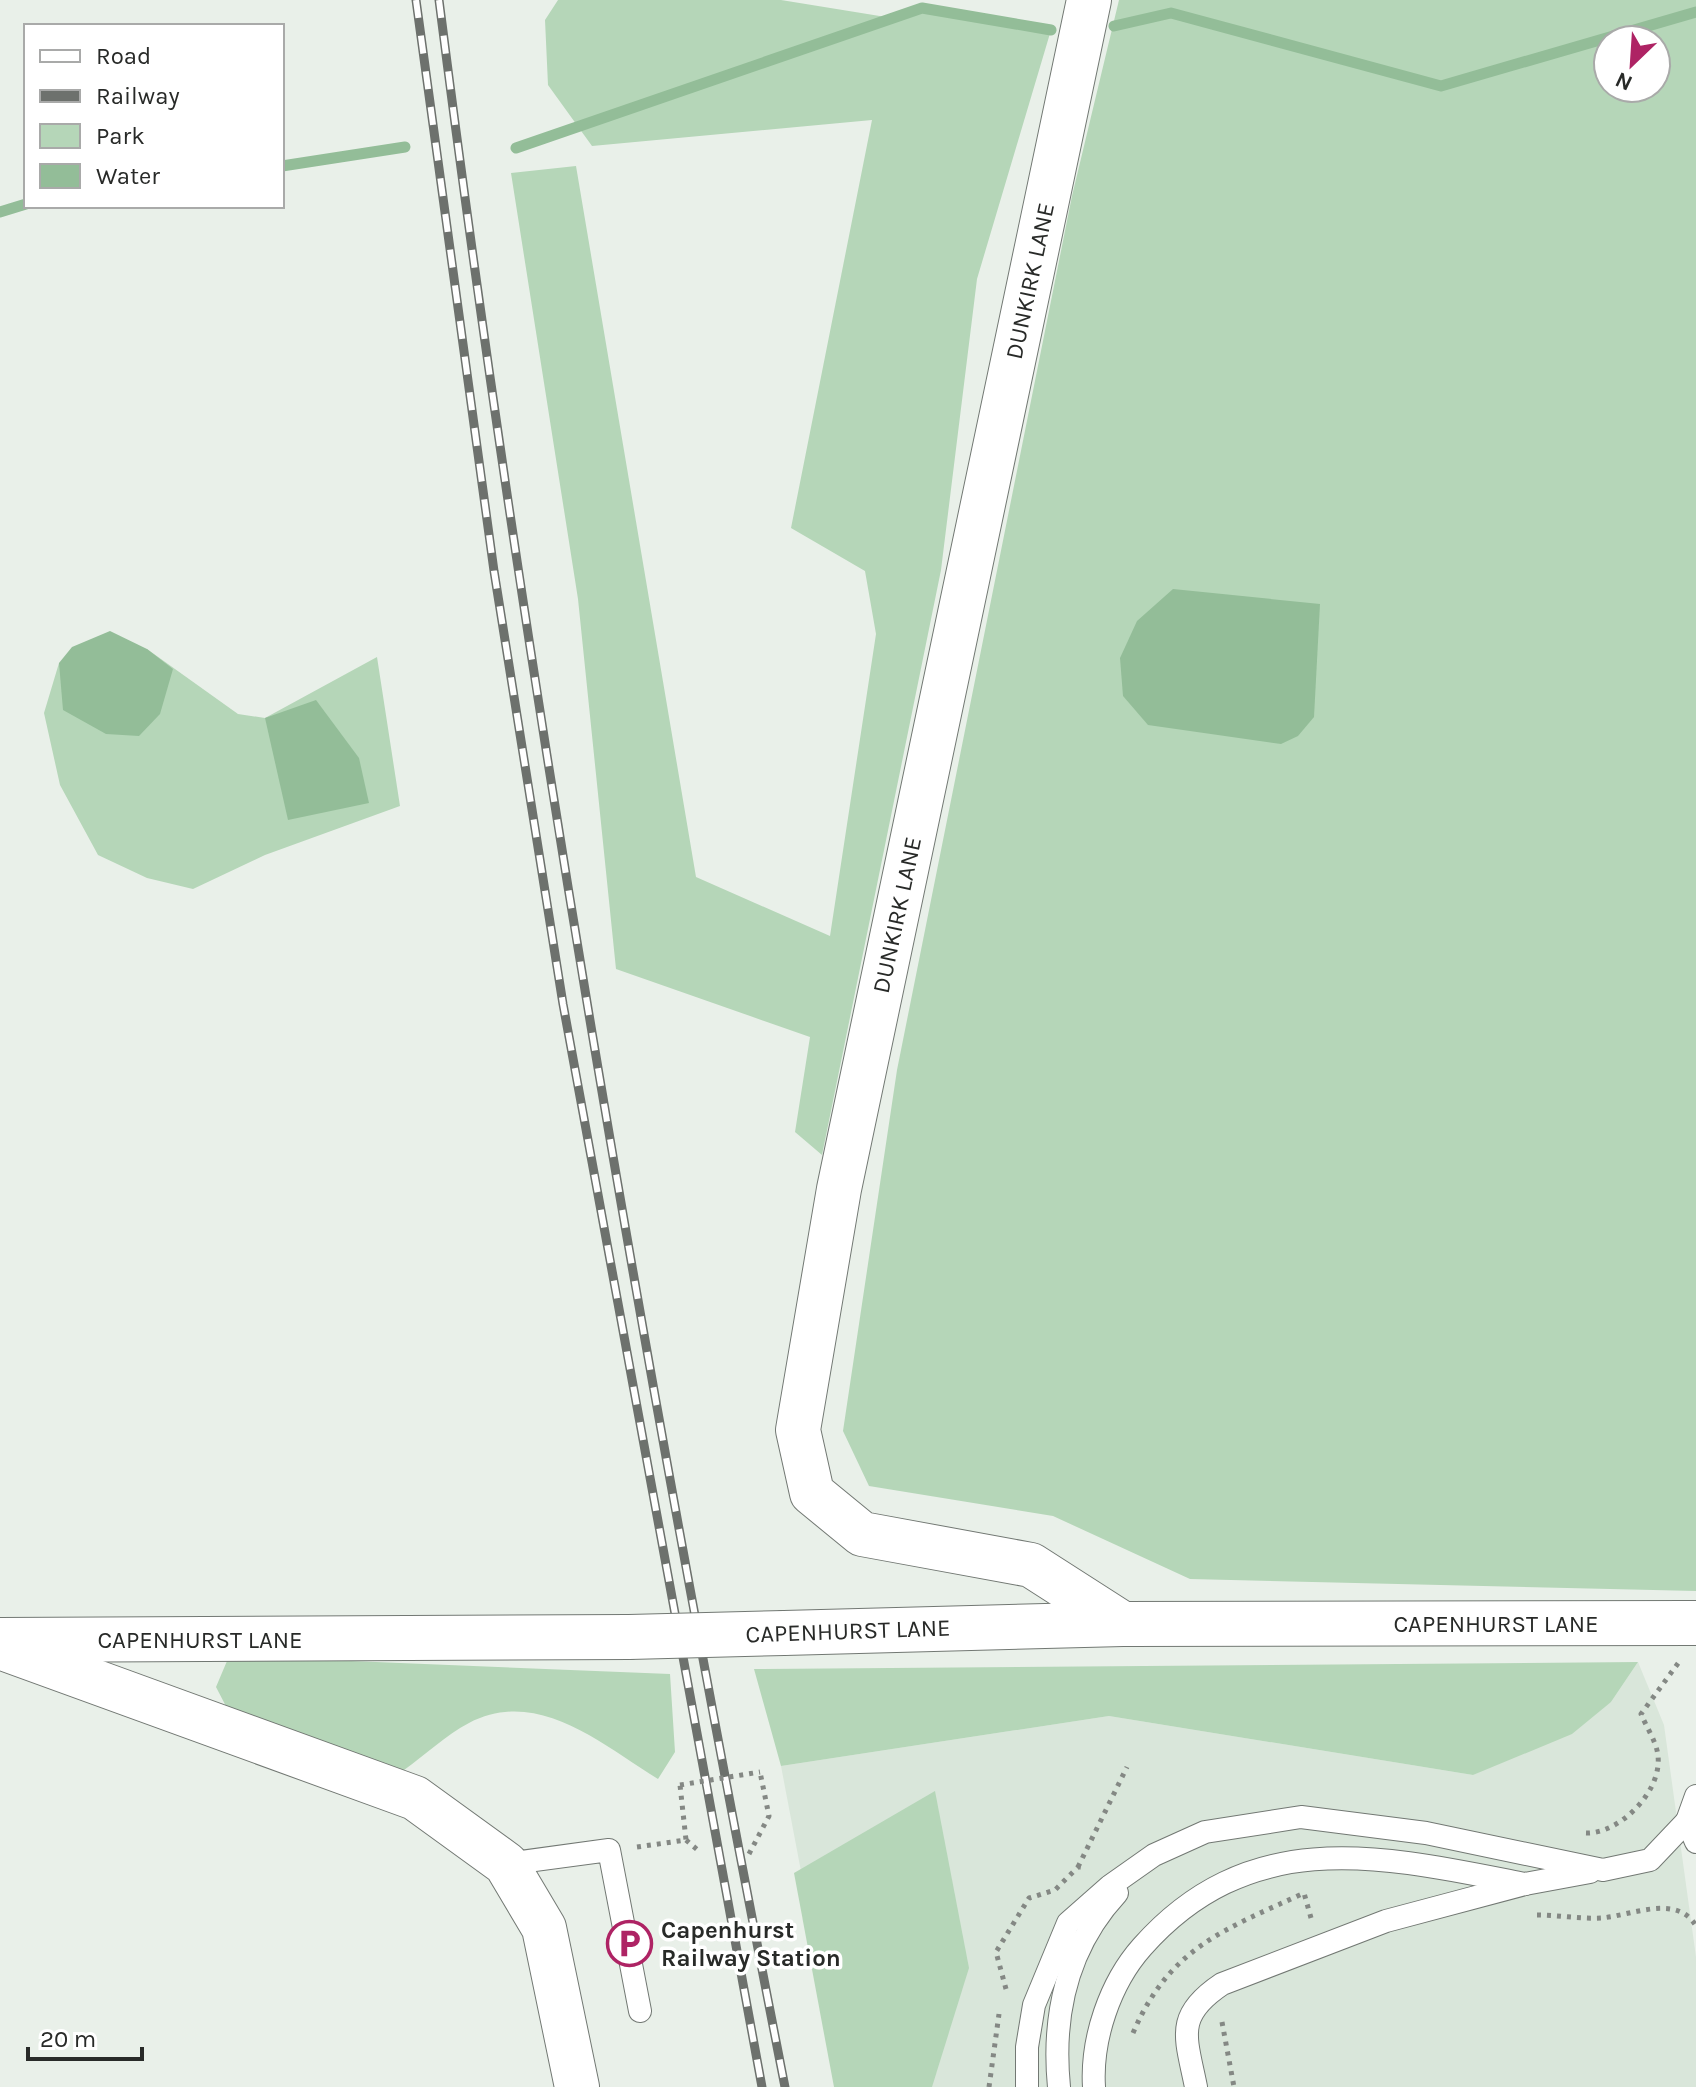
<svg xmlns="http://www.w3.org/2000/svg" width="1696" height="2087" viewBox="0 0 1696 2087" font-family="Karla,sans-serif">
	<style>
		.built { fill: #d9e6da }
		.green { fill: #b5d6b8; fill-rule: evenodd }
		.water { fill: #93bd98 }
		.lines { fill: none; stroke-linecap: round; stroke-linejoin: round }
		.stream { stroke: #93bd98; stroke-width: 11 }
		.lane-casing { stroke: #727873; stroke-width: 24 }
		.street-casing { stroke: #727873; stroke-width: 46 }
		.secondary-casing { stroke: #727873; stroke-width: 46 }
		.path { stroke: #848884; stroke-width: 5; stroke-dasharray: 4 6; stroke-linecap: butt }
		.lane { stroke: #fff; stroke-width: 22 }
		.street { stroke: #fff; stroke-width: 44 }
		.secondary { stroke: #fff; stroke-width: 44 }
		.rail-casing { stroke: #6d716d; stroke-width: 9 }
		.rail { stroke: #fff; stroke-width: 6; stroke-dasharray: 18; stroke-linecap: butt }
		.secondary-bridge-casing { stroke: #727873; stroke-width: 46; stroke-linecap: butt }
		.path-bridge { stroke: #848884; stroke-width: 5; stroke-dasharray: 4 6; stroke-linecap: butt }
		.secondary-bridge { stroke: #fff; stroke-width: 44 }
		.labels { text-anchor: middle; stroke-width: 7; stroke-linejoin: round; paint-order: stroke }
		.street-label { font-size: 24px; fill: #282a28; stroke: #fff }
		.poi-label { font-size: 24px; font-weight: bold; fill: #282a28; stroke: #fff; text-anchor: start }
	</style>
	<rect width="100%" height="100%" fill="#e9f0e9"/>
	<!-- built -->
	<path class="built" d="M1638,1662l26,63 32,232v130h-854l-61,-321 328,-50 364,59 138,-73z"/>
	<!-- green -->
	<g class="green">
		<path d="M558,0h223l111,18 30,-10 129,22 -74,249 -36,291 -119,585 -27,-23 15,-95 -194,-68 -38,-370 -67,-426 65,-7 120,711 134,59 46,-302 -11,-63 -74,-43 81,-408 -280,26 -44,-61 -3,-65z"/>
		<path d="M1119,0h577v1591l-506,-12 -137,-63 -184,-30 -26,-55 54,-361 175,-874zM1608,40h48v48h-48z"/>
		<path d="M147,649l91,65 27,4 112,-61 23,149 -135,49 -72,34 -46,-11 -49,-23 -38,-70 -16,-72 15,-50z"/>
		<path d="M253,1657l417,17 5,78 -17,27c-57,-35 -120,-92 -189,-56 -23,12 -44,32 -65,47l-174,-56 -14,-27 11,-26z"/>
		<path d="M1638,1662l-27,40 -39,32 -99,41 -364,-59 -328,50 -27,-97z"/>
		<path d="M935,1791l34,177 -37,119h-98l-40,-214z"/>
	</g>
	<!-- water -->
	<g class="water">
		<path d="M1173,589l147,15 -6,113 -16,19 -17,8 -133,-19 -25,-29 -3,-38 17,-37z"/>
		<path d="M110,631l37,18 26,20 -13,45 -21,22 -33,-2 -43,-24 -4,-47 13,-16z"/>
		<path d="M316,700l43,58 10,45 -81,17 -23,-102z"/>
	</g>
	<g class="lines">
		<!-- stream -->
		<g class="stream">
			<path d="M1114,26l57,-13 270,73 255,-74"/>
			<path d="M516,148l406,-140 129,22"/>
			<path d="M282,166l123,-19"/>
			<path d="M0,212l26,-8"/>
		</g>
		<defs>
			<g id="lane">
				<path d="M1696,1796l-9,25 9,21"/>
				<path d="M506,1864l103,-14 31,161"/>
				<path d="M1027,2087v-40l7,-42 34,-82 42,-37 44,-31 51,-23 96,-15 125,16 177,37 47,-10 37,-39"/>
				<path d="M1059,2087c-7,-71 8,-140 58,-194"/>
				<path d="M1094,2087c-3,-48 16,-104 48,-140 109,-123 241,-91 383,-63"/>
				<path d="M1196,2087c-10,-50 -22,-71 26,-103l164,-63 139,-37 65,-12"/>
			</g>
			<g id="street">
				<path d="M1089,0l-250,1189 -41,241 14,63 50,41 169,31 92,59"/>
				<path d="M0,1647l415,151 91,66 38,64 33,159"/>
			</g>
			<g id="secondary">
				<path d="M784,1633l339,-9 573,-1"/>
				<path d="M0,1640l629,-3"/>
			</g>
		</defs>
		<!-- lane casing -->
		<use href="#lane" class="lane-casing"/>
		<!-- street casing -->
		<use href="#street" class="street-casing"/>
		<!-- secondary casing -->
		<use href="#secondary" class="secondary-casing"/>
		<!-- path -->
		<g class="path">
			<path d="M1586,1833c33,1 76,-41 72,-77 -1,-13 -12,-30 -17,-42l38,-52"/>
			<path d="M686,1840l14,12"/>
			<path d="M637,1847l49,-7 -6,-55"/>
			<path d="M749,1854l20,-38 -9,-44"/>
			<path d="M1078,1867l49,-100"/>
			<path d="M1537,1915c21,0 43,4 64,3 29,-2 76,-25 95,8"/>
			<path d="M1006,1989l-10,-37 33,-54 26,-8 23,-23h8"/>
			<path d="M1222,2022l12,65"/>
			<path d="M1133,2033c37,-86 91,-103 171,-140l7,25"/>
			<path d="M989,2087l10,-73"/>
		</g>
		<!-- lane -->
		<use href="#lane" class="lane"/>
		<!-- street -->
		<use href="#street" class="street"/>
		<!-- secondary -->
		<use href="#secondary" class="secondary"/>
		<defs>
			<g id="rail">
				<path d="M416,0l78,571 69,433 199,1083"/>
				<path d="M439,0c89,700 210,1395 346,2087"/>
			</g>
		</defs>
		<!-- rail casing -->
		<use href="#rail" class="rail-casing"/>
		<!-- rail -->
		<use href="#rail" class="rail"/>
		<defs>
			<path id="secondary-bridge" d="M629,1637l155,-4"/>
		</defs>
		<!-- secondary-bridge casing -->
		<use href="#secondary-bridge" class="secondary-bridge-casing"/>
		<!-- path-bridge -->
		<path class="path-bridge" d="M680,1785l80,-13"/>
		<!-- secondary-bridge -->
		<use href="#secondary-bridge" class="secondary-bridge"/>
	</g>
	<!-- icons -->
	<defs>
		<symbol id="parking-ring" viewBox="-11 -11 22 22"><circle r="9.5" fill="#fff" stroke="#ae2364" stroke-width="1.5"/><path d="M-3.5-5.5H1a3.5 3.5 0 0 1 0 7H-1V5.5H-3.5ZM-1-3.4V-.6H.8a1.4 1.4 0 0 0 0-2.8Z" fill="#ae2364"/></symbol>
	</defs>
	<g fill-rule="evenodd">
		<use href="#parking-ring" x="604" y="1918" width="51" height="51"/>
	</g>
	<g class="labels">
		<!-- street labels -->
		<g class="street-label">
			<text transform="translate(1030 281) rotate(-78)" y="8">DUNKIRK LANE</text>
			<text transform="translate(897 915) rotate(-78)" y="8">DUNKIRK LANE</text>
			<text x="1496" y="1632">CAPENHURST LANE</text>
			<text transform="translate(848 1631) rotate(-2)" y="8">CAPENHURST LANE</text>
			<text x="200" y="1648">CAPENHURST LANE</text>
		</g>
		<!-- poi labels -->
		<g class="poi-label">
			<text x="661" y="1938">Capenhurst<tspan x="661" dy="28">Railway Station</tspan></text>
		</g>
	</g>
	<!-- legend -->
	<rect x="24" y="24" width="260" height="184" fill="#ffffff" stroke="#a9aaa9" stroke-width="2"/>
	<rect x="40" y="50" width="40" height="12" fill="#ffffff" stroke="#a9aaa9" stroke-width="2"/>
	<text x="96" y="64" font-size="24" fill="#282a28">Road</text>
	<rect x="40" y="90" width="40" height="12" fill="#6d716d" stroke="#a9aaa9" stroke-width="2"/>
	<text x="96" y="104" font-size="24" fill="#282a28">Railway</text>
	<rect x="40" y="124" width="40" height="24" fill="#b5d6b8" stroke="#a9aaa9" stroke-width="2"/>
	<text x="96" y="144" font-size="24" fill="#282a28">Park</text>
	<rect x="40" y="164" width="40" height="24" fill="#93bd98" stroke="#a9aaa9" stroke-width="2"/>
	<text x="96" y="184" font-size="24" fill="#282a28">Water</text>
	<!-- north arrow -->
	<g transform="translate(1632 64) rotate(205)"><circle r="38" fill="#ffffff" stroke="#a9aaa9" stroke-width="2"/>
	<path d="M0-6L14 30L0 20L-14 30Z" fill="#ae2364"/>
	<text y="-12" font-size="22" font-weight="bold" text-anchor="middle" fill="#282a28">N</text>
	</g>
	<!-- scale -->
	<path d="M28 2047v12h114v-12" fill="none" stroke="#282a28" stroke-width="4"/>
	<text x="40" y="2047" font-size="24" fill="#282a28" stroke="#ffffff" stroke-width="6" paint-order="stroke">20 m</text>
</svg>
